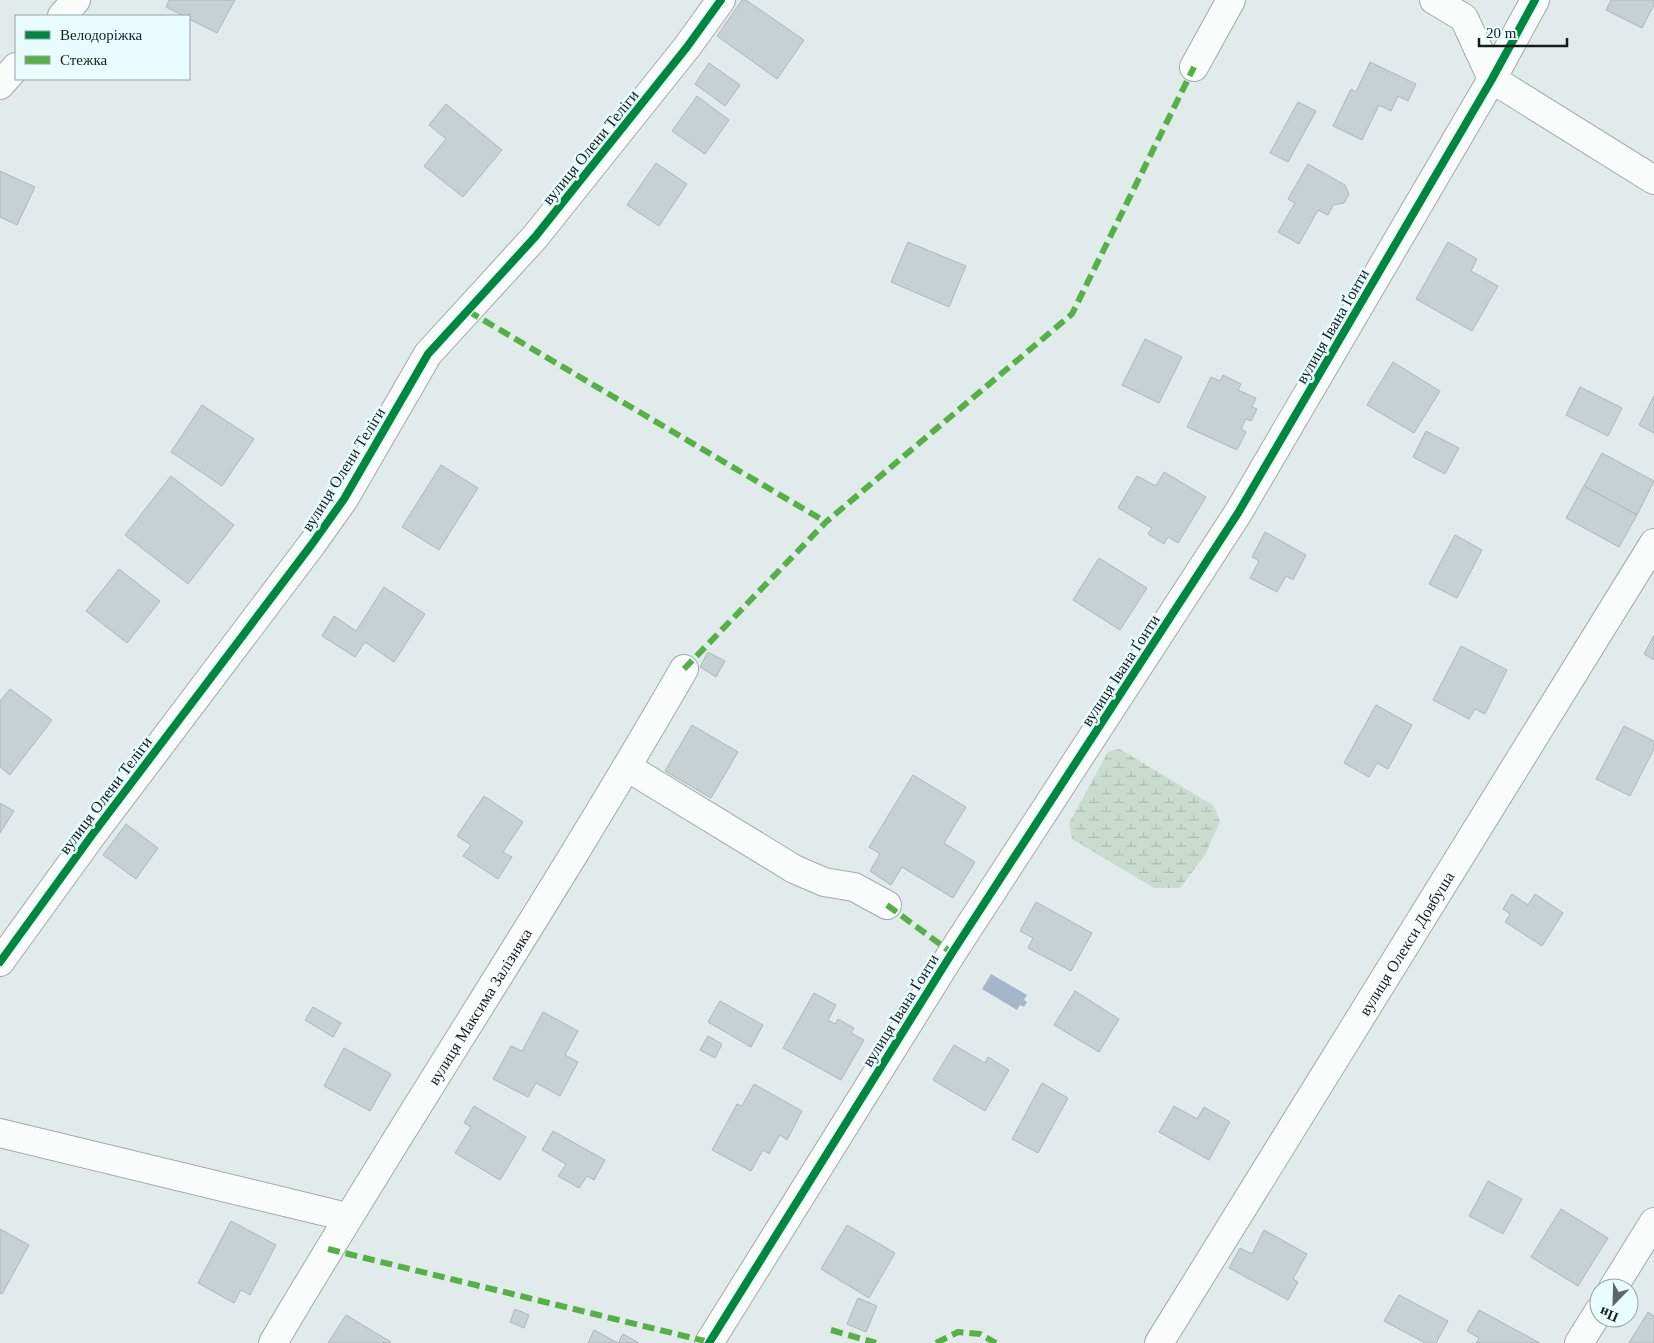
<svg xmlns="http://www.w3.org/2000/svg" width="1654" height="1343" viewBox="0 0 1654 1343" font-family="Georgia,serif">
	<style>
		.wetland { fill: url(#wetland-marsh) }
		.water { fill: #a6b6ca }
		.building { fill: #c6d1d4; stroke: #afb7b9 }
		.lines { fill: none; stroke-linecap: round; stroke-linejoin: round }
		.minor-casing { stroke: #a2aaab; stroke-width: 30 }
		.minor { stroke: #fafcfc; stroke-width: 28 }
		.quiet { stroke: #55b145; stroke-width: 6; stroke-dasharray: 12 6; stroke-linecap: butt }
		.cycleway-casing { stroke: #e9fdfe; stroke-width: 11 }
		.cycleway { stroke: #00873e; stroke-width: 8 }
		.labels { text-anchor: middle; stroke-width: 5; stroke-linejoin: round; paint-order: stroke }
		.street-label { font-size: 16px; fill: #161d1d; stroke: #e9fdfe }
	</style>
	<defs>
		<pattern id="wetland-marsh" width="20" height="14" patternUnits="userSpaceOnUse" patternTransform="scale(1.25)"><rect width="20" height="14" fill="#cadcd0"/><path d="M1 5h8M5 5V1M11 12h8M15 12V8" fill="none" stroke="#adbcb2"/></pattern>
	</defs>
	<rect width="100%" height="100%" fill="#e1ebec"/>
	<!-- wetland -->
	<path class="wetland" d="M1120,749l94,57 6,16 -15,33 -25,33h-26l-82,-49 -3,-16 39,-71z"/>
	<!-- water -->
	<path class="water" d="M991,974l36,21 -3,5 3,2 -3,5 -4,-2 -3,5 -35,-21z"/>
	<!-- building -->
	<g class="building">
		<path d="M169,0h66l-18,33 -28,-14v-3h-5l-18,-9z"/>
		<path d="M742,0h4l58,40 -27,39 -60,-43z"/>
		<path d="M1611,0h43v5l-12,23 -36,-18z"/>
		<path d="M1370,62l46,22 -8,17 -10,-5 -7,15 -12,-6 -17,35 -29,-14 18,-37 5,3z"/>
		<path d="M709,63l31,22 -15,21 -30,-22z"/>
		<path d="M697,96l32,24 -24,34 -33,-23z"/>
		<path d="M1298,102l18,9 -28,51 -18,-9z"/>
		<path d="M446,104l56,46 -39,47 -39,-31 22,-27 -17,-14z"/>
		<path d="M656,163l31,21 -28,42 -32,-21z"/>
		<path d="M1308,164l37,21 4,9 -5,9 -11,2 -5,10 -10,-5 -19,34 -21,-12 17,-29 -7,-4z"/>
		<path d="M0,171l35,16 -18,38 -17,-8z"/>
		<path d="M908,242l58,24 -17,41 -58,-25z"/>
		<path d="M1448,242l29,17 -6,12 27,15 -26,45 -56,-32z"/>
		<path d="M1145,339l37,18 -23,46 -37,-18z"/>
		<path d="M1393,362l47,29 -26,42 -47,-28z"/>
		<path d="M1223,375l18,9 -3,6 18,8 -4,9 5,2 -6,12 -5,-2 -5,10 5,3 -9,18 -50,-23 24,-50 9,4z"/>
		<path d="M1580,387l42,21 -14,28 -42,-21z"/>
		<path d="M1654,396v37l-15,-8z"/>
		<path d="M202,405l52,34 -32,47 -51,-34z"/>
		<path d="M1426,431l33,17 -14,26 -32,-17z"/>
		<path d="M1602,453l52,28 -17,34 -53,-29z"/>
		<path d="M441,465l37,23 -39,62 -37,-23z"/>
		<path d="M1164,472l42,25 -28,46 -10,-6 -4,7 -16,-10 4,-6 -34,-20 19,-32 19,10z"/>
		<path d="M171,476l63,49 -46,59 -63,-49z"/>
		<path d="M1584,486l53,29 -18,32 -53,-29z"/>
		<path d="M1265,532l41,23 -13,25 -7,-4 -9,16 -27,-14 9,-17 -7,-4z"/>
		<path d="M1455,535l27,15 -25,48 -28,-14z"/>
		<path d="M1099,558l48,30 -27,42 -47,-30z"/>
		<path d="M119,569l41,32 -33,42 -41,-32z"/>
		<path d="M384,587l41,27 -31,48 -29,-20 -10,15 -33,-21 12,-20 22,15z"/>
		<path d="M1654,635v25l-10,-6z"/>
		<path d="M1461,646l46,24 -22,44 -10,-5 -6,10 -36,-19z"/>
		<path d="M708,652l17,9 -9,16 -16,-10z"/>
		<path d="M10,689l42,31 -42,55 -10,-8v-66z"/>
		<path d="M1376,705l36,20 -24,44 -11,-6 -8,14 -25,-14z"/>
		<path d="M692,725l46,27 -27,46 -46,-27z"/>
		<path d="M1624,726l30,15v8l-24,47 -34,-17z"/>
		<path d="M913,775l53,32 -22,36 31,19 -22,36 -51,-31 -11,18 -21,-14 10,-17 -11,-7z"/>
		<path d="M484,796l39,26 -20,30 9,5 -14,22 -35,-23 8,-11 -14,-9z"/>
		<path d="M0,803l14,8 -14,22z"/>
		<path d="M126,824l32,24 -22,31 -33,-24z"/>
		<path d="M1512,894l16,11 7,-11 28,19 -21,33 -37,-24 5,-8 -7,-5z"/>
		<path d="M1036,902l56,31 -21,38 -43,-23 5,-10 -13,-7z"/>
		<path d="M1075,991l44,28 -20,33 -45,-27z"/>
		<path d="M814,993l22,12 -8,15 7,4 3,-5 16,9 -3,5 13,7 -23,40 -58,-32z"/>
		<path d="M720,1001l43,24 -12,22 -43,-25z"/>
		<path d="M313,1007l28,16 -8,14 -28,-17z"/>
		<path d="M543,1012l35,19 -13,24 13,7 -18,34 -24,-13 -8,14 -35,-18 18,-33 11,5z"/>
		<path d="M708,1036l14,8 -7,14 -15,-8z"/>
		<path d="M954,1045l31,18 3,-6 21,13 -24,41 -52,-31z"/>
		<path d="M344,1048l47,26 -21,37 -46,-25z"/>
		<path d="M1042,1083l26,15 -30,55 -26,-14z"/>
		<path d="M754,1084l48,27 -15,29 -7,-5 -11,19 -6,-4 -12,21 -39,-21 25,-46 5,2z"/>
		<path d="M474,1106l52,31 -26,43 -45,-27 16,-26 -7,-4z"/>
		<path d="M1174,1106l23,13 7,-12 26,15 -21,38 -50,-28z"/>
		<path d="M553,1131l52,29 -11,20 -7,-4 -8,12 -21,-12 8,-12 -24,-14z"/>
		<path d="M1488,1181l34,18 -19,35 -34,-18z"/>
		<path d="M1561,1209l47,29 -30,48 -47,-29z"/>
		<path d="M231,1221l45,24 -26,50 -9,-5 -7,13 -36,-20z"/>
		<path d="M847,1225l48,28 -26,45 -48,-29z"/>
		<path d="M0,1229l29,16 -27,49 -2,-1z"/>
		<path d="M1264,1230l43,24 -14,25 5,3 -10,18 -59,-32 11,-20 12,6z"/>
		<path d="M1399,1295l49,26 -12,22h-11l-41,-22z"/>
		<path d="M858,1298l19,8 -11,26 -19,-8z"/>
		<path d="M515,1309l14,6 -5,13 -14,-6z"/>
		<path d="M1479,1310l61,33h-64l3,-5 -12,-7z"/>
		<path d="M1648,1312l6,4v27h-25z"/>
		<path d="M346,1315l45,27 -1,1h-62z"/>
		<path d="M594,1330l24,13 5,-9 16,9h-51z"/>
	</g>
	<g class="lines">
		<defs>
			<g id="minor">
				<path d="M1434,0l30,18 28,61 162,101"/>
				<path d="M62,16l14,-16"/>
				<path d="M1194,67l37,-67"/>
				<path d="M0,85l16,-18"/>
				<path d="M627,767l167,102 30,13 30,5 33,18"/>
				<path d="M0,962l92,-127 220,-291 32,-45 84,-145 107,-117 152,-190 34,-47"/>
				<path d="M0,1133l347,84"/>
				<path d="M1613,1288l41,-66"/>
				<path id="s1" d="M273,1343c134,-227 280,-446 411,-674"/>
				<path d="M709,1343l243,-390 286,-440 254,-434 43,-79"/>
				<path id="s2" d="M1159,1343l495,-800"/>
				<path d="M1579,1343l20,-32"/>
			</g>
		</defs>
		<!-- minor casing -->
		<use href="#minor" class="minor-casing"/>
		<!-- minor -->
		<use href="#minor" class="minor"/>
		<!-- quiet -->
		<g class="quiet">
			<path d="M468,311l358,211"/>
			<path d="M684,669l142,-147 246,-208 122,-247"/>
			<path d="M887,905l65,48"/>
			<path d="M328,1249l381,93"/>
			<path d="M831,1330l45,13"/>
			<path d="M936,1343l22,-11 22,2 16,9"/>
		</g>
		<defs>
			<g id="cycleway">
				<path d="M0,962l92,-127 220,-291 32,-45 84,-145 107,-117 152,-190 34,-47"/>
				<path d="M709,1343l243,-390 286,-440 254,-434 43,-79"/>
			</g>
		</defs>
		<!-- cycleway casing -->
		<use href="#cycleway" class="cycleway-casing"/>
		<!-- cycleway -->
		<use href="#cycleway" class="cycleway"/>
	</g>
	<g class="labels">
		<!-- street labels -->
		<g class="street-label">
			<text transform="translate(590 147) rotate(-51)" y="6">вулиця Олени Теліги</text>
			<text transform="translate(1332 326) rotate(-60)" y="6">вулиця Івана Ґонти</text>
			<text transform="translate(343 469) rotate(-58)" y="6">вулиця Олени Теліги</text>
			<text transform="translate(1120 670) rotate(-57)" y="6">вулиця Івана Ґонти</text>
			<text transform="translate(105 795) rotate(-53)" y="6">вулиця Олени Теліги</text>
			<text dy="6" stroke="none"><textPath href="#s2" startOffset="470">вулиця Олекси Довбуша</textPath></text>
			<text dy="6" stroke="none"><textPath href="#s1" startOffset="395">вулиця Максима Залізняка</textPath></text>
			<text transform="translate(900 1010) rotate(-58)" y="6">вулиця Івана Ґонти</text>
		</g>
	</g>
	<!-- legend -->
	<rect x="15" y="15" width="175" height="65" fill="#e9fdfe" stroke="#95a3a4"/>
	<rect x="25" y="31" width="25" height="8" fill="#00873e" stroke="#95a3a4"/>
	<text x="60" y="40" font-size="15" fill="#161d1d">Велодоріжка</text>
	<rect x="25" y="56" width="25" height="8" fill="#55b145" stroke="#95a3a4"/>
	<text x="60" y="65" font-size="15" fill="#161d1d">Стежка</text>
	<!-- north arrow -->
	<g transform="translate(1614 1303) rotate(203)"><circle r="24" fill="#e9fdfe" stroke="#95a3a4"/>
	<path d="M0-4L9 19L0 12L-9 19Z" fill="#5d6565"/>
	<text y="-8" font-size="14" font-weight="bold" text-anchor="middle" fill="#161d1d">Пн</text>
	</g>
	<!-- scale -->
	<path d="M1479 38v8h88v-8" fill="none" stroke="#161d1d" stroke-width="2.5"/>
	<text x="1486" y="38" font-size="15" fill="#161d1d" stroke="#e9fdfe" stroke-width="4" paint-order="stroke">20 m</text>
</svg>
